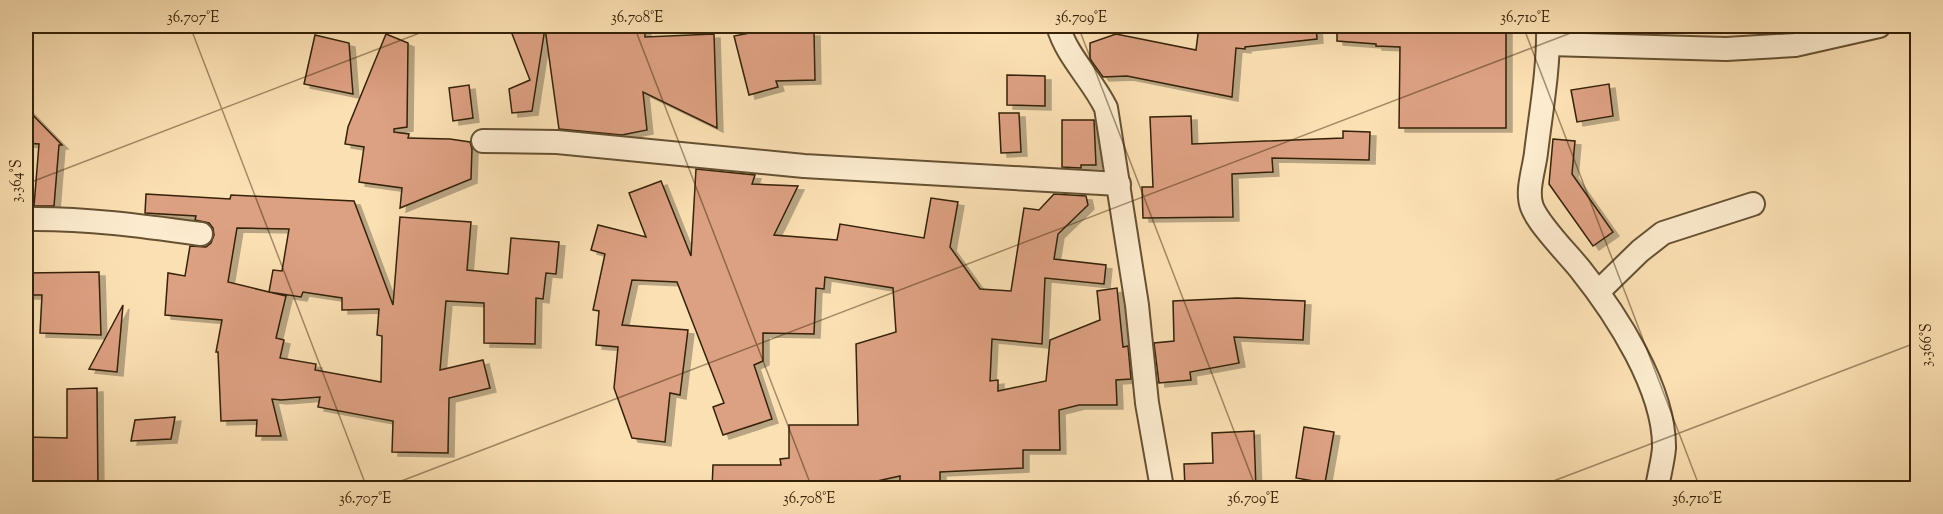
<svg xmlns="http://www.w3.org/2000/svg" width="1943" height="514" viewBox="0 0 1943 514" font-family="'Sorts Mill Goudy',serif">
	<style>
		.building { fill: #dca082; stroke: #352107; stroke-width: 1.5; fill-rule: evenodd; filter: url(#shadow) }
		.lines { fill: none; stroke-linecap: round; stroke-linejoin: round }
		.minor-casing { stroke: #665132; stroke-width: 26 }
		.minor { stroke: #fcebce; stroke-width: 22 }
		.ticks { fill: none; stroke: #352107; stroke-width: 1.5; stroke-opacity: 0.45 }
		.neatline { fill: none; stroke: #352107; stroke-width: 2 }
		.ticks-label { font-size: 15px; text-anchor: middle; fill: #352107 }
	</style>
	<defs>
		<filter id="shadow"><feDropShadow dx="6" dy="4" stdDeviation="0" flood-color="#0004"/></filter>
	</defs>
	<rect width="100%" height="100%" fill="#fbe0b3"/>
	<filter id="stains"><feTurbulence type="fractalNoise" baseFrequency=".00333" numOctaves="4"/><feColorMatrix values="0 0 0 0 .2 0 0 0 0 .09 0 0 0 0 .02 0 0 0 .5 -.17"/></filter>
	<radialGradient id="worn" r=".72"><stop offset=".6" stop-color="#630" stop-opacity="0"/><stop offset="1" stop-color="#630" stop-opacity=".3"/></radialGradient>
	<!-- building -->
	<g class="building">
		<path d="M509,26l36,2 -13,83 -20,2 -3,-24 21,-9z"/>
		<path d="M553,26h92v11l69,-3 3,94 -74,-36 4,38 -25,5 -63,-6 -14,-101h9z"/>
		<path d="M1199,26h117l1,13 -72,8v2l-9,-1 -4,49 -105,-21 -24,1 -13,-18v-16l26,-9 80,16z"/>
		<path d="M1337,26h169v102h-107l1,-81 -24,-1v-2l-39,-3z"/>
		<path d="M775,28v5l39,-1 1,48 -39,1 2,6 -29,8 -15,-59z"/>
		<path d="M386,34l22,9 -1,84 -13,2v3l15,2 -1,4 42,1 20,3 2,7 -1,30 -71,29 2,-20 -43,-6 5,-35 -19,-3 3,-17z"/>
		<path d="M315,35l34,8 4,51 -49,-10z"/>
		<path d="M1007,75l38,1v30l-38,-1z"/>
		<path d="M1609,84l4,32 -36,6 -6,-32z"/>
		<path d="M469,85l4,33 -20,3 -4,-33z"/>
		<path d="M26,108l36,37h-3l-5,61h-20l5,-62 -13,-1z"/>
		<path d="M999,113h20l2,39 -20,1z"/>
		<path d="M1191,116l1,28 151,-6v-7l27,1 -1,28 -97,-2 1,14 -41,2 1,43 -90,1 -1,-31h11l-3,-70z"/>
		<path d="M1062,120h32l2,45h-15v3l-19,-1z"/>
		<path d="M1553,139l22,2 -3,33 41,58 -20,14 -44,-62z"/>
		<path d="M696,169l59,6 -3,9 46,2 -24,49 63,5 3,-16 84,14 7,-40 27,4 -8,45 30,42 31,2 13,-83 15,2 15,-16 32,2 2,9 -30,29 -4,25 52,6 -2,19 -59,-6 -3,66 -50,-5 -2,42 8,-1v11l48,-10 4,-41 50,-20 -3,-29 20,-3 6,59 5,-1 3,33 -15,1 1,25h-38l-20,5 1,40h-37v18l-83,4v16l-40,-4v-8l-59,13h-129l1,-24h68l-1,-6 9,-1v-33h69l-2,-81 40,-12 -3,-44 -68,-11 -1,12 -8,-1 -2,46 -51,-1v28l-9,4 18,54 -49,16 -10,-28 11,-4 -47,-121 -45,-2 -10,45 66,5 -8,65 -10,-2 -5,49 -33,-4 -18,-50 4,-41 -22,-2 3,-34 -6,-1 12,-56 -14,-4 7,-25 48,12 -17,-44 32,-12 30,75z"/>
		<path d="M146,194l84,5 1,-4 123,6 39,104 7,-88 71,5 -4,48 41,4 3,-36 48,4 -3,32 -10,-1 -3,26 -7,-1 -1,46 -51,-1v-40l-38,-2 -6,69 43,-10 7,28 -41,10 -1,55 -56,-1 1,-31 -75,-14 2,-10 -39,3 -9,-1 9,37h-25l1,-16 -36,1 -3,-69h-2l6,-32 -57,-5 3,-42 17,3 5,-30 16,1 5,-4 3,-8 -1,-7 -4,-5 -14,-3 1,-4 -51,-3zM237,228l52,1 -7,42 -9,-1 -4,22 -41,-10zM269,292l32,5 2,-5 39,6v12l37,-1 -2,26 5,1 -1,46 -66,-12 1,-6 -36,-6 4,-18 -8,-2 10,-42z"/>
		<path d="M99,272l2,63 -61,-2 2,-38h-16v-22z"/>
		<path d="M1237,298l68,3 -2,39 -69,-3 5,26 -49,9 1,8 -32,3 -5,-40 20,-2 -1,-40z"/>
		<path d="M123,305l-6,67 -28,-3z"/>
		<path d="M97,388l1,101h-72v-52l41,1v-49z"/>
		<path d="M175,417l-4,22 -40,2 4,-21z"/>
		<path d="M1304,427l30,5 -9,51 -29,-5z"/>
		<path d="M1254,431l2,58h-71l-1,-25 29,-1 -1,-30z"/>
	</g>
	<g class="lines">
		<defs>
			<g id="minor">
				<path d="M1058,26c9,31 34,53 48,82l31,197 10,98 15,85"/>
				<path d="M1548,26c1,42 -7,85 -12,127 -2,17 -10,38 -4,54 7,18 35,46 48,62 36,45 85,120 84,179 -1,13 -5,27 -7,40"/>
				<path d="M1549,44l177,5 69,-4 84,-19"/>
				<path d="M483,141l74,1 247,24 315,18"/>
				<path d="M26,219c59,-1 117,7 175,15"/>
				<path d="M1598,292l42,-41 23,-18 90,-29"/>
			</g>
		</defs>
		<!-- minor casing -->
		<use href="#minor" class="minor-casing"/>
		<!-- minor -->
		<use href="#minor" class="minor"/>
	</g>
	<!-- ticks -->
	<path class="ticks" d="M190,26l177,462M634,26l178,462M1078,26l178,462M1523,26l177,462M26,184l412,-158M383,488l1206,-462M1535,488l383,-146"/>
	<!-- margin -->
	<rect width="1943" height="514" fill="none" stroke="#fbe0b3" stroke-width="66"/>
	<rect x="33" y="33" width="1877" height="448" class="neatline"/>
	<g class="ticks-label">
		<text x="193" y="22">36.707°E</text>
		<text x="637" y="22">36.708°E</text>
		<text x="1081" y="22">36.709°E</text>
		<text x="1525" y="22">36.710°E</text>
		<text transform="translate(16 181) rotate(-90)" y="5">3.364°S</text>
		<text transform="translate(1926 345) rotate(-90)" y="5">3.366°S</text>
		<text x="365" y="503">36.707°E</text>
		<text x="809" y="503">36.708°E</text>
		<text x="1253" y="503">36.709°E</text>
		<text x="1697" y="503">36.710°E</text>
	</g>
	<rect width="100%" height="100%" filter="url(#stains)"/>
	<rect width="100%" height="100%" fill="url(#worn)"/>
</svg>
